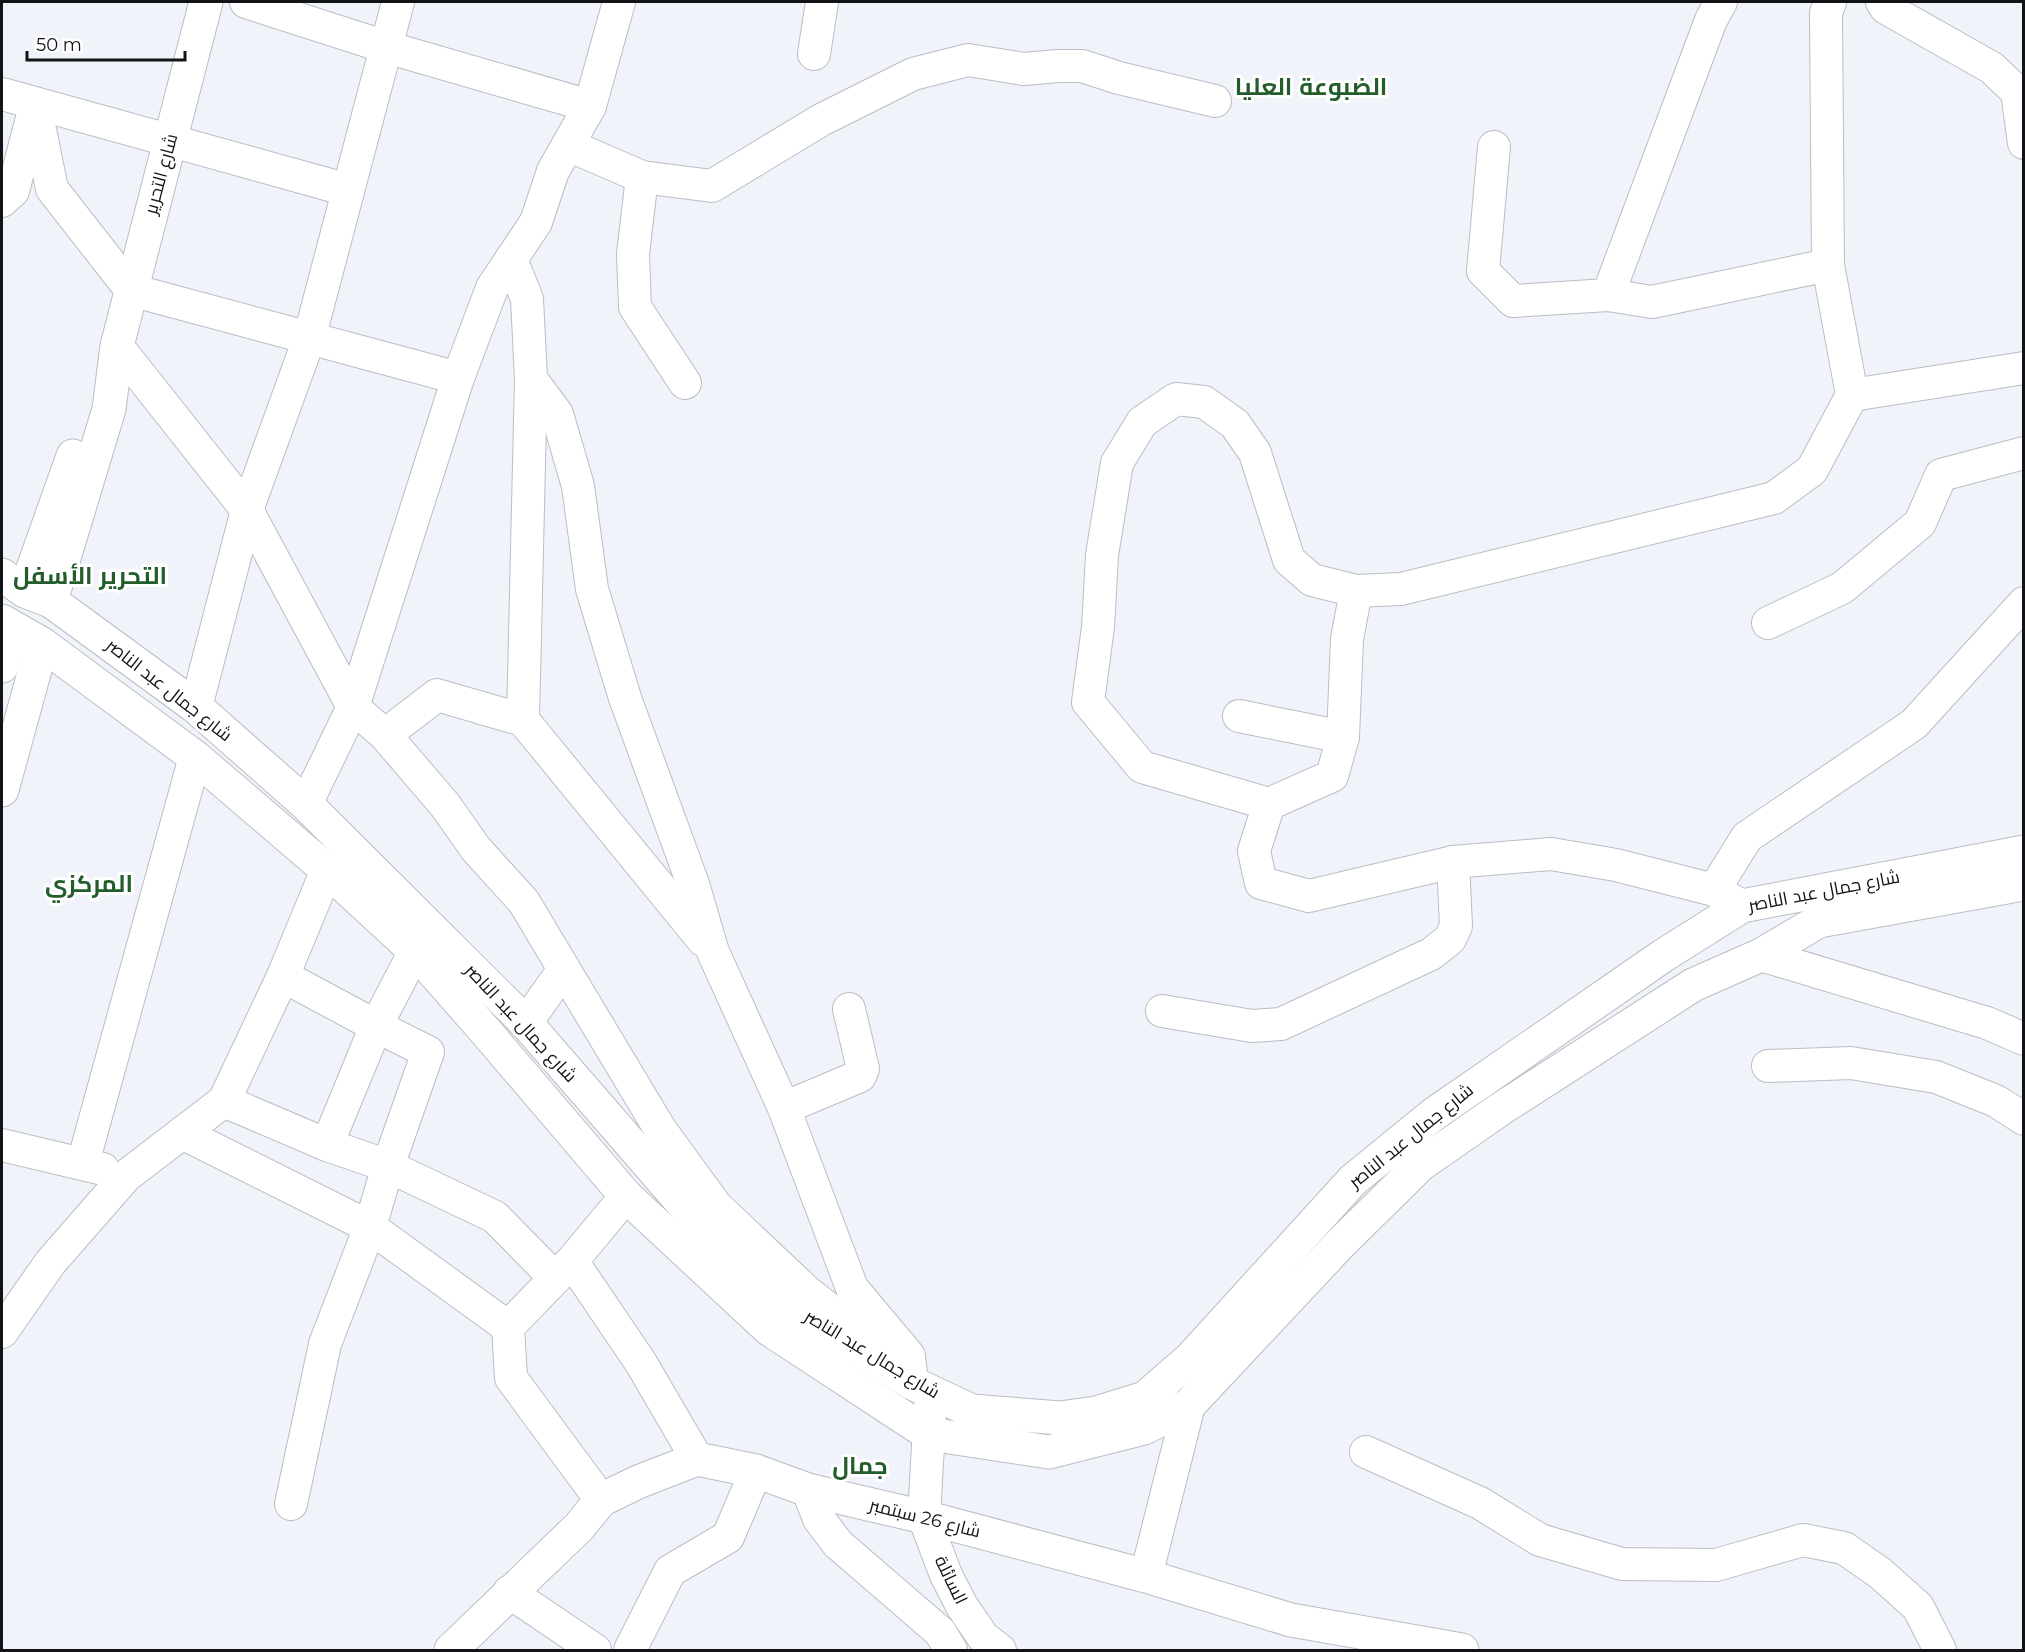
<svg xmlns="http://www.w3.org/2000/svg" width="2025" height="1652" viewBox="0 0 2025 1652" font-family="Montserrat,Cairo,sans-serif">
	<style>
		.lines { fill: none; stroke-linecap: round; stroke-linejoin: round }
		.minor-casing { stroke: #babdc4; stroke-width: 34 }
		.major-casing { stroke: #babdc4; stroke-width: 35 }
		.minor { stroke: #fff; stroke-width: 32 }
		.major { stroke: #fff; stroke-width: 33 }
		.labels { text-anchor: middle; stroke-width: 6; stroke-linejoin: round; paint-order: stroke }
		.street-label { font-size: 18px; fill: #121316; stroke: #fff }
		.district-label { font-size: 24px; font-weight: bold; fill: #235d2b; stroke: #fff }
	</style>
	<rect width="100%" height="100%" fill="#f0f3fa"/>
	<g class="lines">
		<defs>
			<g id="minor">
				<path d="M246,2l140,45 204,59"/>
				<path d="M1882,2l4,6 106,60 25,24 7,51"/>
				<path d="M814,54l8,-52"/>
				<path d="M2,94l346,96"/>
				<path d="M35,105l17,84 79,101 327,88"/>
				<path d="M568,145l74,32 70,9 109,-66 92,-46 55,-14 56,9 34,-3h24l37,12 96,23"/>
				<path d="M1494,147l-11,124 30,30 95,-6 44,7 176,-37"/>
				<path d="M642,177l-9,77 2,53 50,76"/>
				<path d="M2,201l11,-10 20,-77"/>
				<path d="M511,259l16,40 4,80 26,35 21,72 14,103 33,109 68,186 20,68 71,156 68,180 57,68 3,27"/>
				<path d="M1608,295l103,-275 10,-18"/>
				<path d="M117,346l130,164 106,197 32,28 60,70 31,44 48,53 40,67 -38,54"/>
				<path d="M1852,395l172,-27"/>
				<path d="M1356,591l-9,48 -4,98 -11,39 -63,28 -127,-37 -54,-65 10,-75 4,-72 15,-92 25,-41 34,-23 28,3 31,22 20,29 34,107 23,20 44,11 45,-2 373,-91 38,-28 40,-75 -24,-130 -2,-252 4,-11"/>
				<path d="M1768,623l74,-35 78,-65 21,-48 83,-22"/>
				<path d="M196,707l51,-197 62,-171 89,-337"/>
				<path d="M1239,716l104,21"/>
				<path d="M523,720l8,-341"/>
				<path d="M385,735l52,-40 86,25 180,220"/>
				<path d="M306,804l47,-97 105,-329 34,-90 44,-66 17,-51 37,-65 29,-104"/>
				<path d="M1269,804l-15,47 7,32 48,13 144,-34 98,-8 65,11 98,25 28,16"/>
				<path d="M1714,890l33,-53 167,-113 110,-121"/>
				<path d="M1761,955l226,68 37,16"/>
				<path d="M564,969l96,160 56,77 90,85 65,51"/>
				<path d="M283,976l93,50 52,26 -40,114 -18,61 -45,117 -34,160"/>
				<path d="M1162,1011l90,15 29,-2 150,-70 19,-15 6,-13 -3,-64"/>
				<path d="M1768,1066l83,-3 85,14 60,24 28,18"/>
				<path d="M224,1101l103,44 61,21 107,51 60,61"/>
				<path d="M784,1108l76,-32 3,-7 -14,-60"/>
				<path d="M182,1133l188,94 138,100"/>
				<path d="M2,1145l101,24"/>
				<path d="M327,1145l49,-119 39,-75"/>
				<path d="M83,1163l112,-406"/>
				<path d="M572,1261l69,102 56,96"/>
				<path d="M2,1332l48,-69 76,-87 98,-75 59,-125 44,-106"/>
				<path d="M931,1392l-7,125 22,58 16,31 21,31 17,13"/>
				<path d="M1366,1452l114,51 60,37 82,24 94,1 87,-25 41,8 36,25 38,34 22,43"/>
				<path d="M808,1490l11,29 19,25 102,88 11,18"/>
				<path d="M601,1500l-90,-122 -3,-51 64,-66 54,-65"/>
				<path d="M1146,1576l43,-171"/>
				<path d="M509,1592l86,58"/>
				<path d="M630,1650l40,-79 58,-34 28,-66"/>
			</g>
			<g id="major">
				<path d="M2,575l23,16 26,10 145,106 110,97 220,219 171,197 77,75 138,88 60,28 88,7 36,-5 49,-15 45,-39 163,-179 81,-66 230,-159 78,-49 282,-54"/>
				<path d="M25,591l48,-135"/>
				<path d="M51,601l58,-192 8,-63 89,-344"/>
				<path d="M2,621l40,23 153,113 132,113 88,81 72,82 139,163 143,133 160,105 120,18 95,-24 45,-23 150,-160 81,-80 82,-57 191,-123 68,-30 58,-34 205,-37"/>
				<path d="M2,666l11,-37"/>
				<path d="M2,790l40,-146"/>
				<path d="M451,1650l128,-123 22,-27 37,-18 59,-23 59,12 52,19 116,27 222,59 145,44 171,30"/>
			</g>
		</defs>
		<!-- minor casing -->
		<use href="#minor" class="minor-casing"/>
		<!-- major casing -->
		<use href="#major" class="major-casing"/>
		<!-- minor -->
		<use href="#minor" class="minor"/>
		<!-- major -->
		<use href="#major" class="major"/>
	</g>
	<g class="labels">
		<!-- street labels -->
		<g class="street-label">
			<text transform="translate(161 174) rotate(-75)" y="6">شارع التحرير</text>
			<text transform="translate(169 690) rotate(38)" y="6">شارع جمال عبد الناصر</text>
			<text transform="translate(1824 891) rotate(-11)" y="6">شارع جمال عبد الناصر</text>
			<text transform="translate(521 1023) rotate(47)" y="6">شارع جمال عبد الناصر</text>
			<text transform="translate(1411 1136) rotate(-39)" y="6">شارع جمال عبد الناصر</text>
			<text transform="translate(872 1354) rotate(31)" y="6">شارع جمال عبد الناصر</text>
			<text transform="translate(925 1518) rotate(14)" y="6">شارع 26 سبتمبر</text>
			<text transform="translate(951 1580) rotate(64)" y="6">السائلة</text>
		</g>
		<!-- district labels -->
		<g class="district-label">
			<text x="1311" y="95">الضبوعة العليا</text>
			<text x="90" y="584">التحرير الأسفل</text>
			<text x="89" y="892">المركزي</text>
			<text x="860" y="1474">جمال</text>
		</g>
	</g>
	<!-- border -->
	<rect width="2025" height="1652" fill="none" stroke="#121316" stroke-width="6"/>
	<!-- scale -->
	<path d="M27 51v9h158v-9" fill="none" stroke="#121316" stroke-width="3"/>
	<text x="36" y="51" font-size="18" fill="#121316" stroke="#ffffff" stroke-width="4.5" paint-order="stroke">50 m</text>
</svg>
